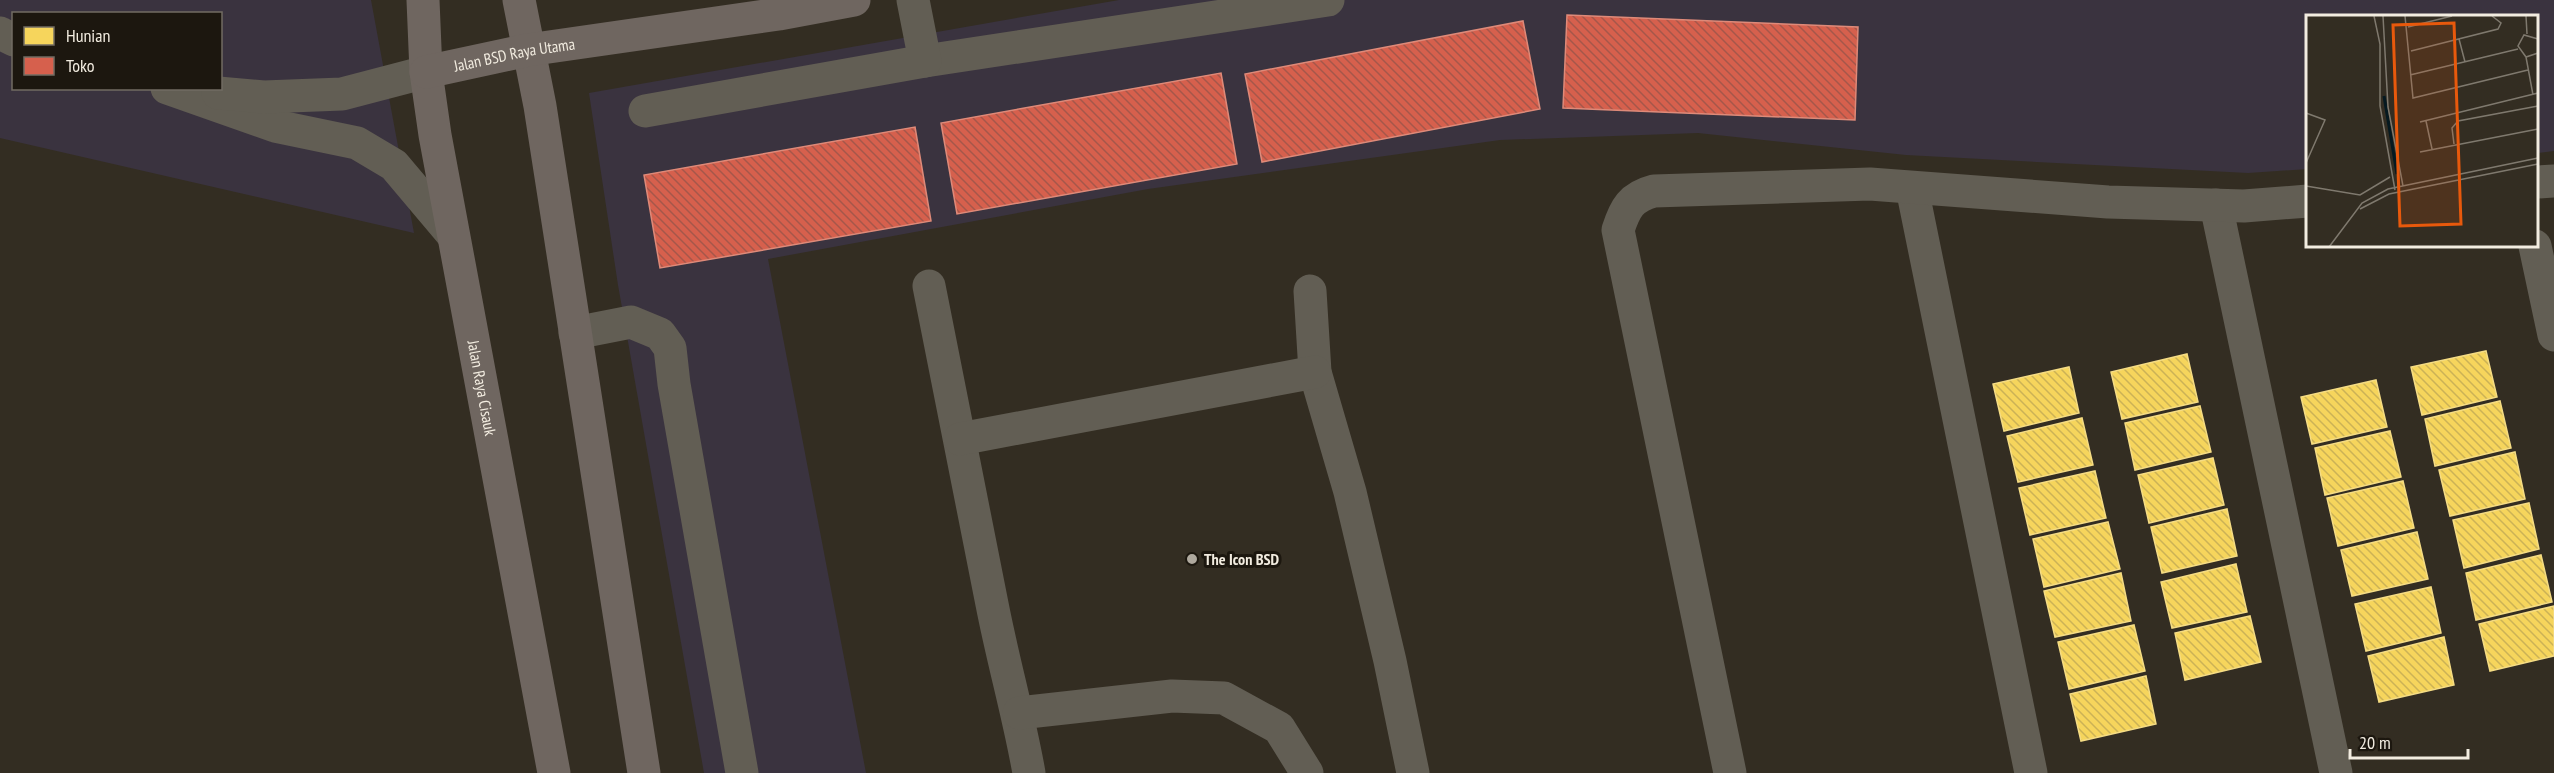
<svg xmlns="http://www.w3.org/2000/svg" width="2554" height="773" viewBox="0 0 2554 773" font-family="'PT Sans Narrow',sans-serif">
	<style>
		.commercial { fill: #3a333f; fill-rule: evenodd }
		.homes { fill: url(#homes-back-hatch); stroke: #f5dc84; stroke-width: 1.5 }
		.shops { fill: url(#shops-back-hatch); stroke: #de8a79; stroke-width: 1.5 }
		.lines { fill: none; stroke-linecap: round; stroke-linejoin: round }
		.minor { stroke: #625e54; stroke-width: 33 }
		.major { stroke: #6f6660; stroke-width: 33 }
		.poi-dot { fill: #afa99e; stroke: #1c170f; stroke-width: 2 }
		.labels { text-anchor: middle; stroke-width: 6; stroke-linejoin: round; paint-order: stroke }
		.street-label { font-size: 16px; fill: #f2ece0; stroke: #1c170f }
		.poi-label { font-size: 16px; font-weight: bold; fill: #f2ece0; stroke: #1c170f; text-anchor: start }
		.inset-river { fill: none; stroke: #051920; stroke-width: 3 }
		.inset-road { fill: none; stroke: #7f796e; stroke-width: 1.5 }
		.view { fill: #e8590c; fill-opacity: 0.15; stroke: #e8590c; stroke-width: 3 }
		.inset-edge { fill: none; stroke: #f2ece0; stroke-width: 3 }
	</style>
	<defs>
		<pattern id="homes-back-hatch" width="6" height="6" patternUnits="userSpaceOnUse" patternTransform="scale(1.5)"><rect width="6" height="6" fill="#f6d55c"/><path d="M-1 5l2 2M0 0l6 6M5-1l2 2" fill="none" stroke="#cbb256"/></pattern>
		<pattern id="shops-back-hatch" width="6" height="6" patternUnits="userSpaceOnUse" patternTransform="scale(1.5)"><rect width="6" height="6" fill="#d6604d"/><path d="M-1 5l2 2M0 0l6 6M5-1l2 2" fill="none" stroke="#a5574a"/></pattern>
	</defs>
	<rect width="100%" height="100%" fill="#332d22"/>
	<!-- commercial -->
	<g class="commercial">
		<path d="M0,0h371l43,233 -414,-95zM14,14h206v74h-206z"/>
		<path d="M1119,0h1435v151l-16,2v-137h-230v153l-60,4 -342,-18 -208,-22 -198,7 -352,49 -380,70 98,514h-162l-86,-488 -29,-192z"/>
	</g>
	<!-- homes -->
	<g class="homes">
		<path d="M2486,351l11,46 -75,18 -11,-48z"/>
		<path d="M2187,354l11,48 -76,17 -11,-47z"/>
		<path d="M2069,367l10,46 -75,18 -11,-47z"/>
		<path d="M2376,380l11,47 -75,17 -11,-47z"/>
		<path d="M2500,401l11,47 -76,18 -10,-47z"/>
		<path d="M2200,406l11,46 -76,18 -10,-47z"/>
		<path d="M2082,418l11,47 -75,17 -11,-46z"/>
		<path d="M2390,431l11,46 -76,18 -10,-47z"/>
		<path d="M2515,452l10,47 -75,17 -11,-46z"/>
		<path d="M2213,458l11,47 -75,18 -11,-48z"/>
		<path d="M2095,471l11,47 -76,17 -11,-47z"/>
		<path d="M2403,481l11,47 -76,18 -11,-48z"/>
		<path d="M2529,503l10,46 -75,19 -11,-48z"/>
		<path d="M2227,509l10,47 -75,17 -11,-46z"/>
		<path d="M2108,522l12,47 -76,18 -11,-48z"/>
		<path d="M2417,532l11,47 -76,17 -11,-46z"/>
		<path d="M2541,555l11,47 -76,18 -10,-47z"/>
		<path d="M2236,564l11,48 -75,16 -11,-46z"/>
		<path d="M2121,573l10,48 -76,16 -11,-46z"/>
		<path d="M2431,587l10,46 -75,18 -11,-47z"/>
		<path d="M2554,606v50l-64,15 -11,-47z"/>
		<path d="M2250,616l11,46 -76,18 -10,-47z"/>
		<path d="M2134,625l11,46 -76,18 -11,-47z"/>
		<path d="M2444,637l10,48 -75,17 -11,-46z"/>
		<path d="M2146,676l10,48 -75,17 -11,-47z"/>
	</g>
	<!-- shops -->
	<g class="shops">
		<path d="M1567,15l291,12 -3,93 -292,-12z"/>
		<path d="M1523,21l17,88 -278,53 -17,-88z"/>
		<path d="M1221,73l16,91 -280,50 -16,-91z"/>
		<path d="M915,127l16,94 -271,47 -16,-93z"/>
	</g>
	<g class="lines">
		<!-- minor -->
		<g class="minor">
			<path d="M0,33l14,7"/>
			<path d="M925,61l403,-61"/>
			<path d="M167,88l108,38 82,17 37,22 59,70"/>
			<path d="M218,93l46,4 78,-3 84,-22"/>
			<path d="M645,111l280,-50 -12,-61"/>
			<path d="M2538,182l16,-1"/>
			<path d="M1912,188l119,585"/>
			<path d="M2216,205l120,568"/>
			<path d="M2535,246l19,89"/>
			<path d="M929,286c22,106 41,212 63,318 11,57 27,112 37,169"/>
			<path d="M1310,291l5,81 35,120 40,169 23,112"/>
			<path d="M575,333l56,-11 29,12 10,14 4,36 68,389"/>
			<path d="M960,439l355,-67"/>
			<path d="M1019,713l153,-17 52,2 55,30 28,45"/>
			<path d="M1730,773l-112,-543c7,-22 13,-33 36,-39l216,-7 238,18 136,4 64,-5"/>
		</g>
		<!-- major -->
		<g class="major">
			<path id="s1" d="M423,0l3,72 9,63 119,638"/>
			<path d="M519,0l21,106 104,667"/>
			<path id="s2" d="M426,72l102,-22 251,-36 75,-14"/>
		</g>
	</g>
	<!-- markers -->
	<circle class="poi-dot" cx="1192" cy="559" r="6"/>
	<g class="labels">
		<!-- street labels -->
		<g class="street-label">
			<text dy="6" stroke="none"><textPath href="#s2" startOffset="90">Jalan BSD Raya Utama</textPath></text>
			<text dy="6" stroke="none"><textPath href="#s1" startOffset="393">Jalan Raya Cisauk</textPath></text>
		</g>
		<!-- poi labels -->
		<g class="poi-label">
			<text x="1204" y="565">The Icon BSD</text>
		</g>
	</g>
	<!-- overview -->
	<g transform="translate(2306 15)">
		<rect width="232" height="232" fill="#332d22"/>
		<path class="inset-river" d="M78,81l13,78"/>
		<path class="inset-road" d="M68,1l6,28v62l15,84M77,1l5,91 15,79M99,1l8,82 115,-28M220,1l1,18M102,12l44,-11M153,24l6,23M232,24l-14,-4 -6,11 8,11 12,-4M105,36l87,-22 3,-6 -9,-7M220,42l7,38M104,60l108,-26M0,98l19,7 -19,43M120,106l6,28M114,107l118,-29M148,129l-2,-16 6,-7 80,-15M114,137l118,-23M0,171l54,9 30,-18M54,194l29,-15 149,-30M23,232l33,-44 26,-14 150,-31"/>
		<path class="view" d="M148,8l7,201 -61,2 -7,-201z"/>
		<rect width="232" height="232" class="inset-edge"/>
	</g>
	<!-- legend -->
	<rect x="12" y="12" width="210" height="78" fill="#1c170f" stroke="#726c63" stroke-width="1.5"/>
	<rect x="24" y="27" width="30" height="18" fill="#f6d55c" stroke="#726c63" stroke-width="1.5"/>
	<text x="66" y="42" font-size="18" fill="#f2ece0">Hunian</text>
	<rect x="24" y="57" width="30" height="18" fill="#d6604d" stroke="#726c63" stroke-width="1.5"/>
	<text x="66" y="72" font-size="18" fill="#f2ece0">Toko</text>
	<!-- scale -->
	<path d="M2350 749v9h118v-9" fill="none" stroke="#f2ece0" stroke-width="3"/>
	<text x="2359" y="749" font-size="18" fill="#f2ece0" stroke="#1c170f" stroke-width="4.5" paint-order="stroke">20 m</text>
</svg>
